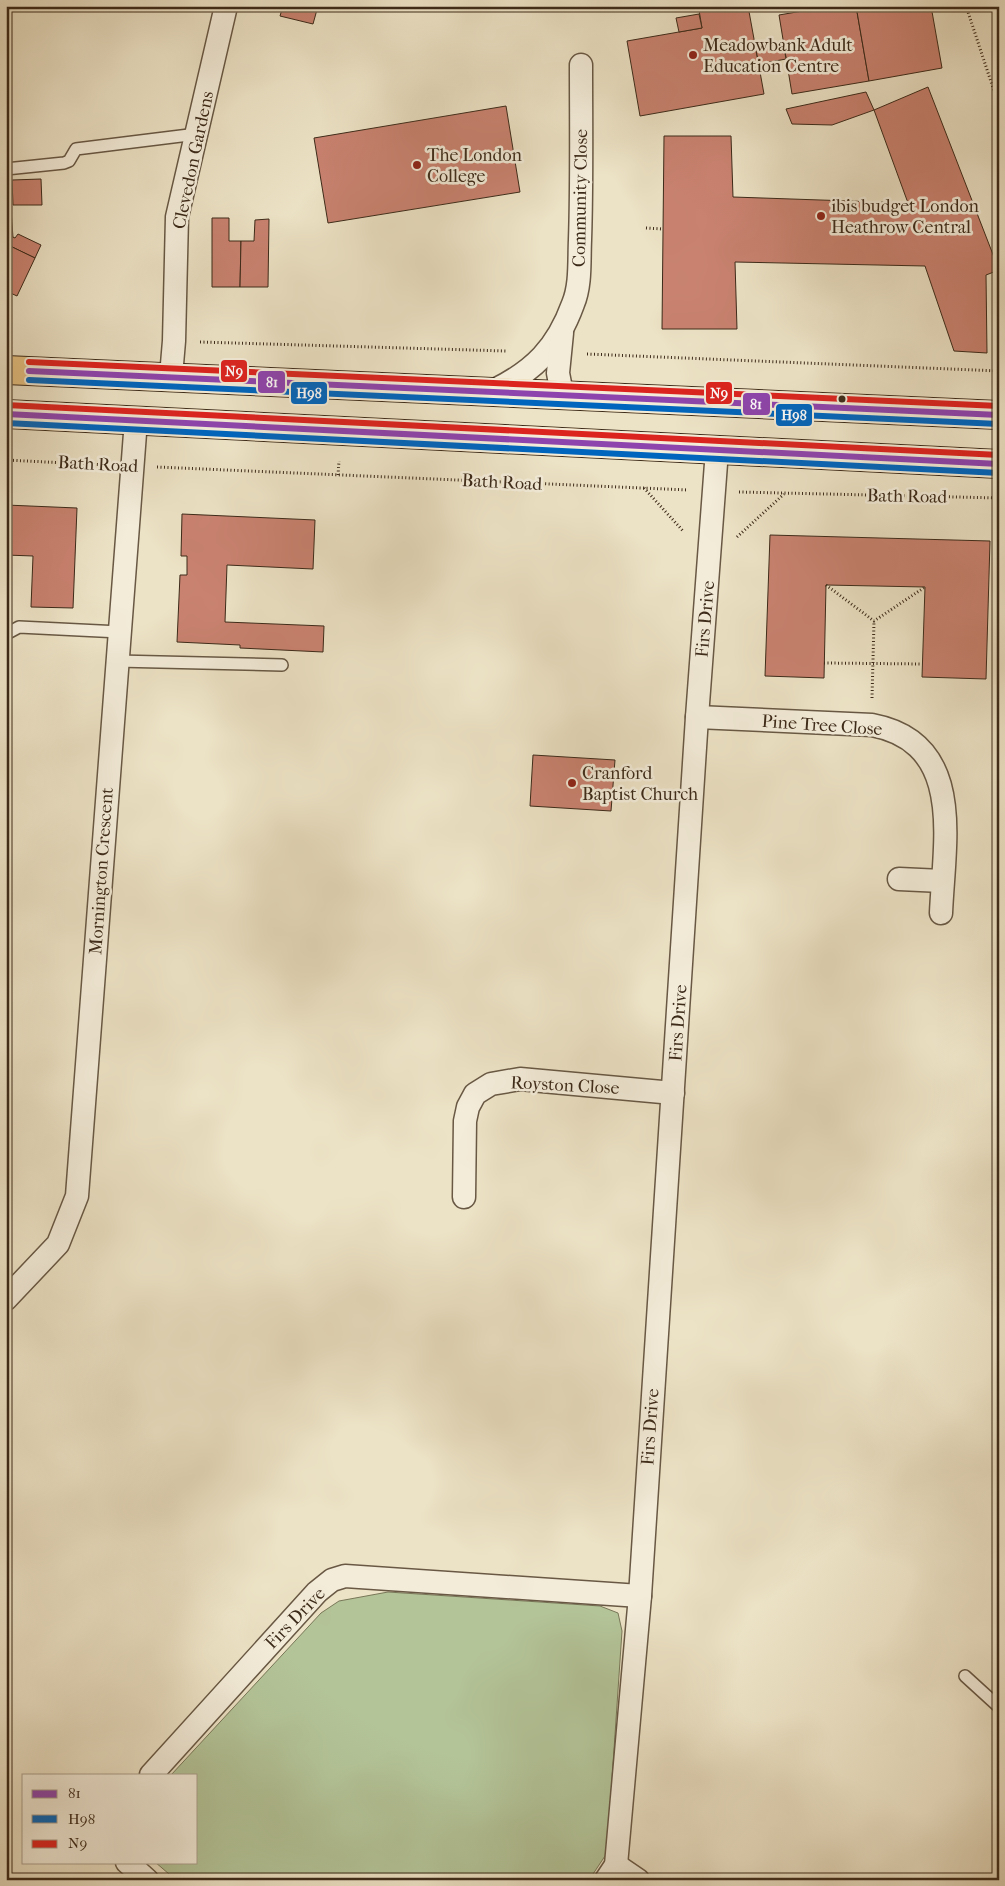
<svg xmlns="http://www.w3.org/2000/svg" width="1005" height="1886" viewBox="0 0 1005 1886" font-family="'IM FELL French Canon',serif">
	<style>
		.green { fill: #b3c498; stroke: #787758 }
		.building { fill: #c98270; stroke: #3c2a19 }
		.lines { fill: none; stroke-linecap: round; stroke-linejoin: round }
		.service-casing { stroke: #685844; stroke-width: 14 }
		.minor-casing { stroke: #685844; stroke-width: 25 }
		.trunk-casing { stroke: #3c2a19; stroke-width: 30 }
		.path { stroke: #3c2a19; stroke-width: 3; stroke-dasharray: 1 2.5; stroke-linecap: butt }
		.service { stroke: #f3ecd9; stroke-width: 11 }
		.minor { stroke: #f3ecd9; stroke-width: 22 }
		.trunk { stroke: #e6c182; stroke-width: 28 }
		.bus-1-casing { stroke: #f3ecd9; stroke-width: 10 }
		.bus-2-casing { stroke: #f3ecd9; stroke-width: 10 }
		.bus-3-casing { stroke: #f3ecd9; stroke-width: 10 }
		.bus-1 { stroke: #8e44ad; stroke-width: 6 }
		.bus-2 { stroke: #0065bd; stroke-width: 6 }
		.bus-3 { stroke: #dc241f; stroke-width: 6 }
		.poi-dot { fill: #8f2418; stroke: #f3ecd9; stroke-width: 2 }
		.bus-dot { fill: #3c2a19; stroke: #f3ecd9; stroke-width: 2 }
		.labels { text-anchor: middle; stroke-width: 5; stroke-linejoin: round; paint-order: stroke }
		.poi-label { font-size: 18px; fill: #3c2a19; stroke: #f3ecd9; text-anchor: start }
		.street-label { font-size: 18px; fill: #3c2a19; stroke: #f3ecd9 }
		.line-badge { stroke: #f3ecd9; stroke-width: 2 }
		.badge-label { font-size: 14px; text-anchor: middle; font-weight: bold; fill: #fff }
	</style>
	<rect width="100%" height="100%" fill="#ece2c5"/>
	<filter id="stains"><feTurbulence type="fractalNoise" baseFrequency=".004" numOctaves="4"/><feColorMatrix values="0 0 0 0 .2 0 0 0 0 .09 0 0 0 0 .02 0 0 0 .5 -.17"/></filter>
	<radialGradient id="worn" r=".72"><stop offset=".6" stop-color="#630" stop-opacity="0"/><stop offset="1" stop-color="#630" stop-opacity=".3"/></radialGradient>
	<!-- green -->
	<path class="green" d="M388,1592l212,14 18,7 4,18 -15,222 -18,27h-413l-21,-18h41v-87h-25l150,-162 18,-12z"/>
	<!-- building -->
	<g class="building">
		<path d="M283,6h35l-5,18 -33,-8z"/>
		<path d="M723,6h25l16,88 -124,22 -13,-75 75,-13 -3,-18z"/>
		<path d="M832,6h24l13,75 -77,13 -13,-79z"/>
		<path d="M856,6h75l11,62 -73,13z"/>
		<path d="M699,14l3,14 -23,4 -3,-14z"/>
		<path d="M783,41l3,18 -27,5 -4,-18z"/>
		<path d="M928,87l71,183 -13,5 1,78 -33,-2 -29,-85 -190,-4 2,67h-75l2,-193h67l2,61 175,6 -34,-93z"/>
		<path d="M866,92l8,18 -42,15 -40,-1 -6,-15z"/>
		<path d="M506,106l14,86 -192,31 -14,-85z"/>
		<path d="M41,179l1,26h-29l-1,-25z"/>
		<path d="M9,181l4,57 -7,-4v-52z"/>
		<path d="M212,218h17v23h12l-1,46h-28z"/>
		<path d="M269,219l-1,68h-28l1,-46h13l1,-21z"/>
		<path d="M6,234l9,4 3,-4 23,11 -6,13 -29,-14z"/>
		<path d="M6,244l29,14 -18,38 -11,-5z"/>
		<path d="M6,505l71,3 -4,100 -42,-1 2,-51 -27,-1z"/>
		<path d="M182,514l133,6 -2,49 -86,-4 -2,57 99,4 -1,26 -83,-4v-3l-63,-3 3,-67h7v-19h-6z"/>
		<path d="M770,535l220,6 -4,138 -64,-2 3,-90 -99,-2 -2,93 -59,-2z"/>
		<path d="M533,755l82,5 -4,51 -81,-5z"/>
	</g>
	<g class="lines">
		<defs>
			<g id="service">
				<path d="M6,169l58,-6 5,-2 7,-12 121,-15"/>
				<path d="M6,634l13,-7 101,5"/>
				<path d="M117,661l165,4"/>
				<path d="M965,1676l34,31"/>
			</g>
			<g id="minor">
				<path d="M171,376l3,-35 3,-124 49,-211"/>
				<path d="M493,391c41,-20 64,-43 80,-87 8,-19 6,-43 7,-64 2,-58 1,-116 1,-175"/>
				<path d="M562,394l-4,-21 4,-40"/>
				<path d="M697,717l175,8c94,18 72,116 69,188"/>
				<path d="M899,879l43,2"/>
				<path d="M464,1197l1,-76 3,-14 7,-13 16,-10 29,-5 153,14"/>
				<path d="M6,1299l52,-55 19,-48 59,-776"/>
				<path d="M151,1775l166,-183 15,-12 13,-4 295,20"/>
				<path d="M127,1862l20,18"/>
				<path d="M616,1865l22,15"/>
				<path d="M606,1880l10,-15 24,-269 57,-879 20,-267"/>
			</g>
			<g id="trunk">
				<path d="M6,370l993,45"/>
				<path d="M6,414l993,50"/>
			</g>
		</defs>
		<!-- service casing -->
		<use href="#service" class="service-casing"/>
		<!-- minor casing -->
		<use href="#minor" class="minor-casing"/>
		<!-- trunk casing -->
		<use href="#trunk" class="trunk-casing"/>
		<!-- path -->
		<g class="path">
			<path d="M966,6l33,100"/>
			<path d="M646,228l17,1"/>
			<path d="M200,342l306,9"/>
			<path d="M587,354l412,17"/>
			<path d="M6,460l100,5"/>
			<path d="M157,467l531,23"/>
			<path d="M338,475l1,-14"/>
			<path d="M644,488l40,44"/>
			<path d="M739,492l260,6"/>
			<path d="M737,537l47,-43"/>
			<path d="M826,585l48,36 51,-34"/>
			<path d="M824,663l98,1"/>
			<path d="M872,698l2,-77"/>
		</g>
		<!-- service -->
		<use href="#service" class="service"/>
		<!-- minor -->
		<use href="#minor" class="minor"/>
		<!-- trunk -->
		<use href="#trunk" class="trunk"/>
		<defs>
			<g id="bus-1">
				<path d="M29,371l970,44"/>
				<path d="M6,414l993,50"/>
			</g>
			<g id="bus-2">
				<path d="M29,380l970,44"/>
				<path d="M6,423l993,50"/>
			</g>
			<g id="bus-3">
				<path d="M29,362l970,44"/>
				<path d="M6,405l993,50"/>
			</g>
		</defs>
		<!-- bus-1 casing -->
		<use href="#bus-1" class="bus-1-casing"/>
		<!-- bus-2 casing -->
		<use href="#bus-2" class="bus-2-casing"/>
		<!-- bus-3 casing -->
		<use href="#bus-3" class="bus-3-casing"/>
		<!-- bus-1 -->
		<use href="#bus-1" class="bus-1"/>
		<!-- bus-2 -->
		<use href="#bus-2" class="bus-2"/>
		<!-- bus-3 -->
		<use href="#bus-3" class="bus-3"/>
	</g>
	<!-- markers -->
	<g class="poi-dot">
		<circle cx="693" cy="55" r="5"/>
		<circle cx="417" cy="165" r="5"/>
		<circle cx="821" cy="216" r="5"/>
		<circle cx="572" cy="783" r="5"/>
	</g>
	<circle class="bus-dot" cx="842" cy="399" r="4.5"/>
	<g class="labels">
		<!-- poi labels -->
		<g class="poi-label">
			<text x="703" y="51">Meadowbank Adult<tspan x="703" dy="21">Education Centre</tspan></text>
			<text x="427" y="161">The London<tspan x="427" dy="21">College</tspan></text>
			<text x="831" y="212">ibis budget London<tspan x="831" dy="21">Heathrow Central</tspan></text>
			<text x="582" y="779">Cranford<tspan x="582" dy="21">Baptist Church</tspan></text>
		</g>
		<!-- street labels -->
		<g class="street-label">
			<text transform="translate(193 160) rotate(-78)" y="6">Clevedon Gardens</text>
			<text transform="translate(580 198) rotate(-89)" y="6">Community Close</text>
			<text transform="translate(98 464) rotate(3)" y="6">Bath Road</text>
			<text transform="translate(502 482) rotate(3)" y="6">Bath Road</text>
			<text transform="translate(907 496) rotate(1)" y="6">Bath Road</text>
			<text transform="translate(705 619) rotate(-85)" y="6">Firs Drive</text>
			<text transform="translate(822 725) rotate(4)" y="6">Pine Tree Close</text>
			<text transform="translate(101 871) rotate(-86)" y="6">Mornington Crescent</text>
			<text transform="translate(678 1023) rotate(-86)" y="6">Firs Drive</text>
			<text transform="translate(565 1085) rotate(3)" y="6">Royston Close</text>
			<text transform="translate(650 1427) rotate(-86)" y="6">Firs Drive</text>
			<text transform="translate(295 1618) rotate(-46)" y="6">Firs Drive</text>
		</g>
	</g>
	<g class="line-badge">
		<rect x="220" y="359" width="28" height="24" rx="5" fill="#dc241f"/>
		<rect x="257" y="370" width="29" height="24" rx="5" fill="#8e44ad"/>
		<rect x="290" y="381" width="38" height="24" rx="5" fill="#0065bd"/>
		<rect x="705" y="381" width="28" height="24" rx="5" fill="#dc241f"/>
		<rect x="742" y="392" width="29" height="24" rx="5" fill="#8e44ad"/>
		<rect x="775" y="403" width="38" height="24" rx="5" fill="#0065bd"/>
	</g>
	<g class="badge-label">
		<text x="234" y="376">N9</text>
		<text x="272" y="387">81</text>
		<text x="309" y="398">H98</text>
		<text x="719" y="398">N9</text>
		<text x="756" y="409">81</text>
		<text x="794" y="420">H98</text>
	</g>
	<!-- margin -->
	<rect width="1005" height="1886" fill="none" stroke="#ece2c5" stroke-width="25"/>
	<rect x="8" y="8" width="990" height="1871" fill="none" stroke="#3c2a19" stroke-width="2.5"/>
	<rect x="12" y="12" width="980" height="1861" fill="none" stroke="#3c2a19"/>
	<!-- legend -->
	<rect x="22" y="1774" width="175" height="90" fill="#f3ecd9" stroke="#aa9e8c"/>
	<rect x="32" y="1790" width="25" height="8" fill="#8e44ad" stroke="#aa9e8c"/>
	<text x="68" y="1798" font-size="15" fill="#3c2a19">81</text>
	<rect x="32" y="1815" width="25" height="8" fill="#0065bd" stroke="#aa9e8c"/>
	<text x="68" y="1824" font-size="15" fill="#3c2a19">H98</text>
	<rect x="32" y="1840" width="25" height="8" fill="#dc241f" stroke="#aa9e8c"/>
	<text x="68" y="1848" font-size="15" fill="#3c2a19">N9</text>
	<rect width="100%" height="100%" filter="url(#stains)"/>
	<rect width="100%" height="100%" fill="url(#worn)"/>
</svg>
